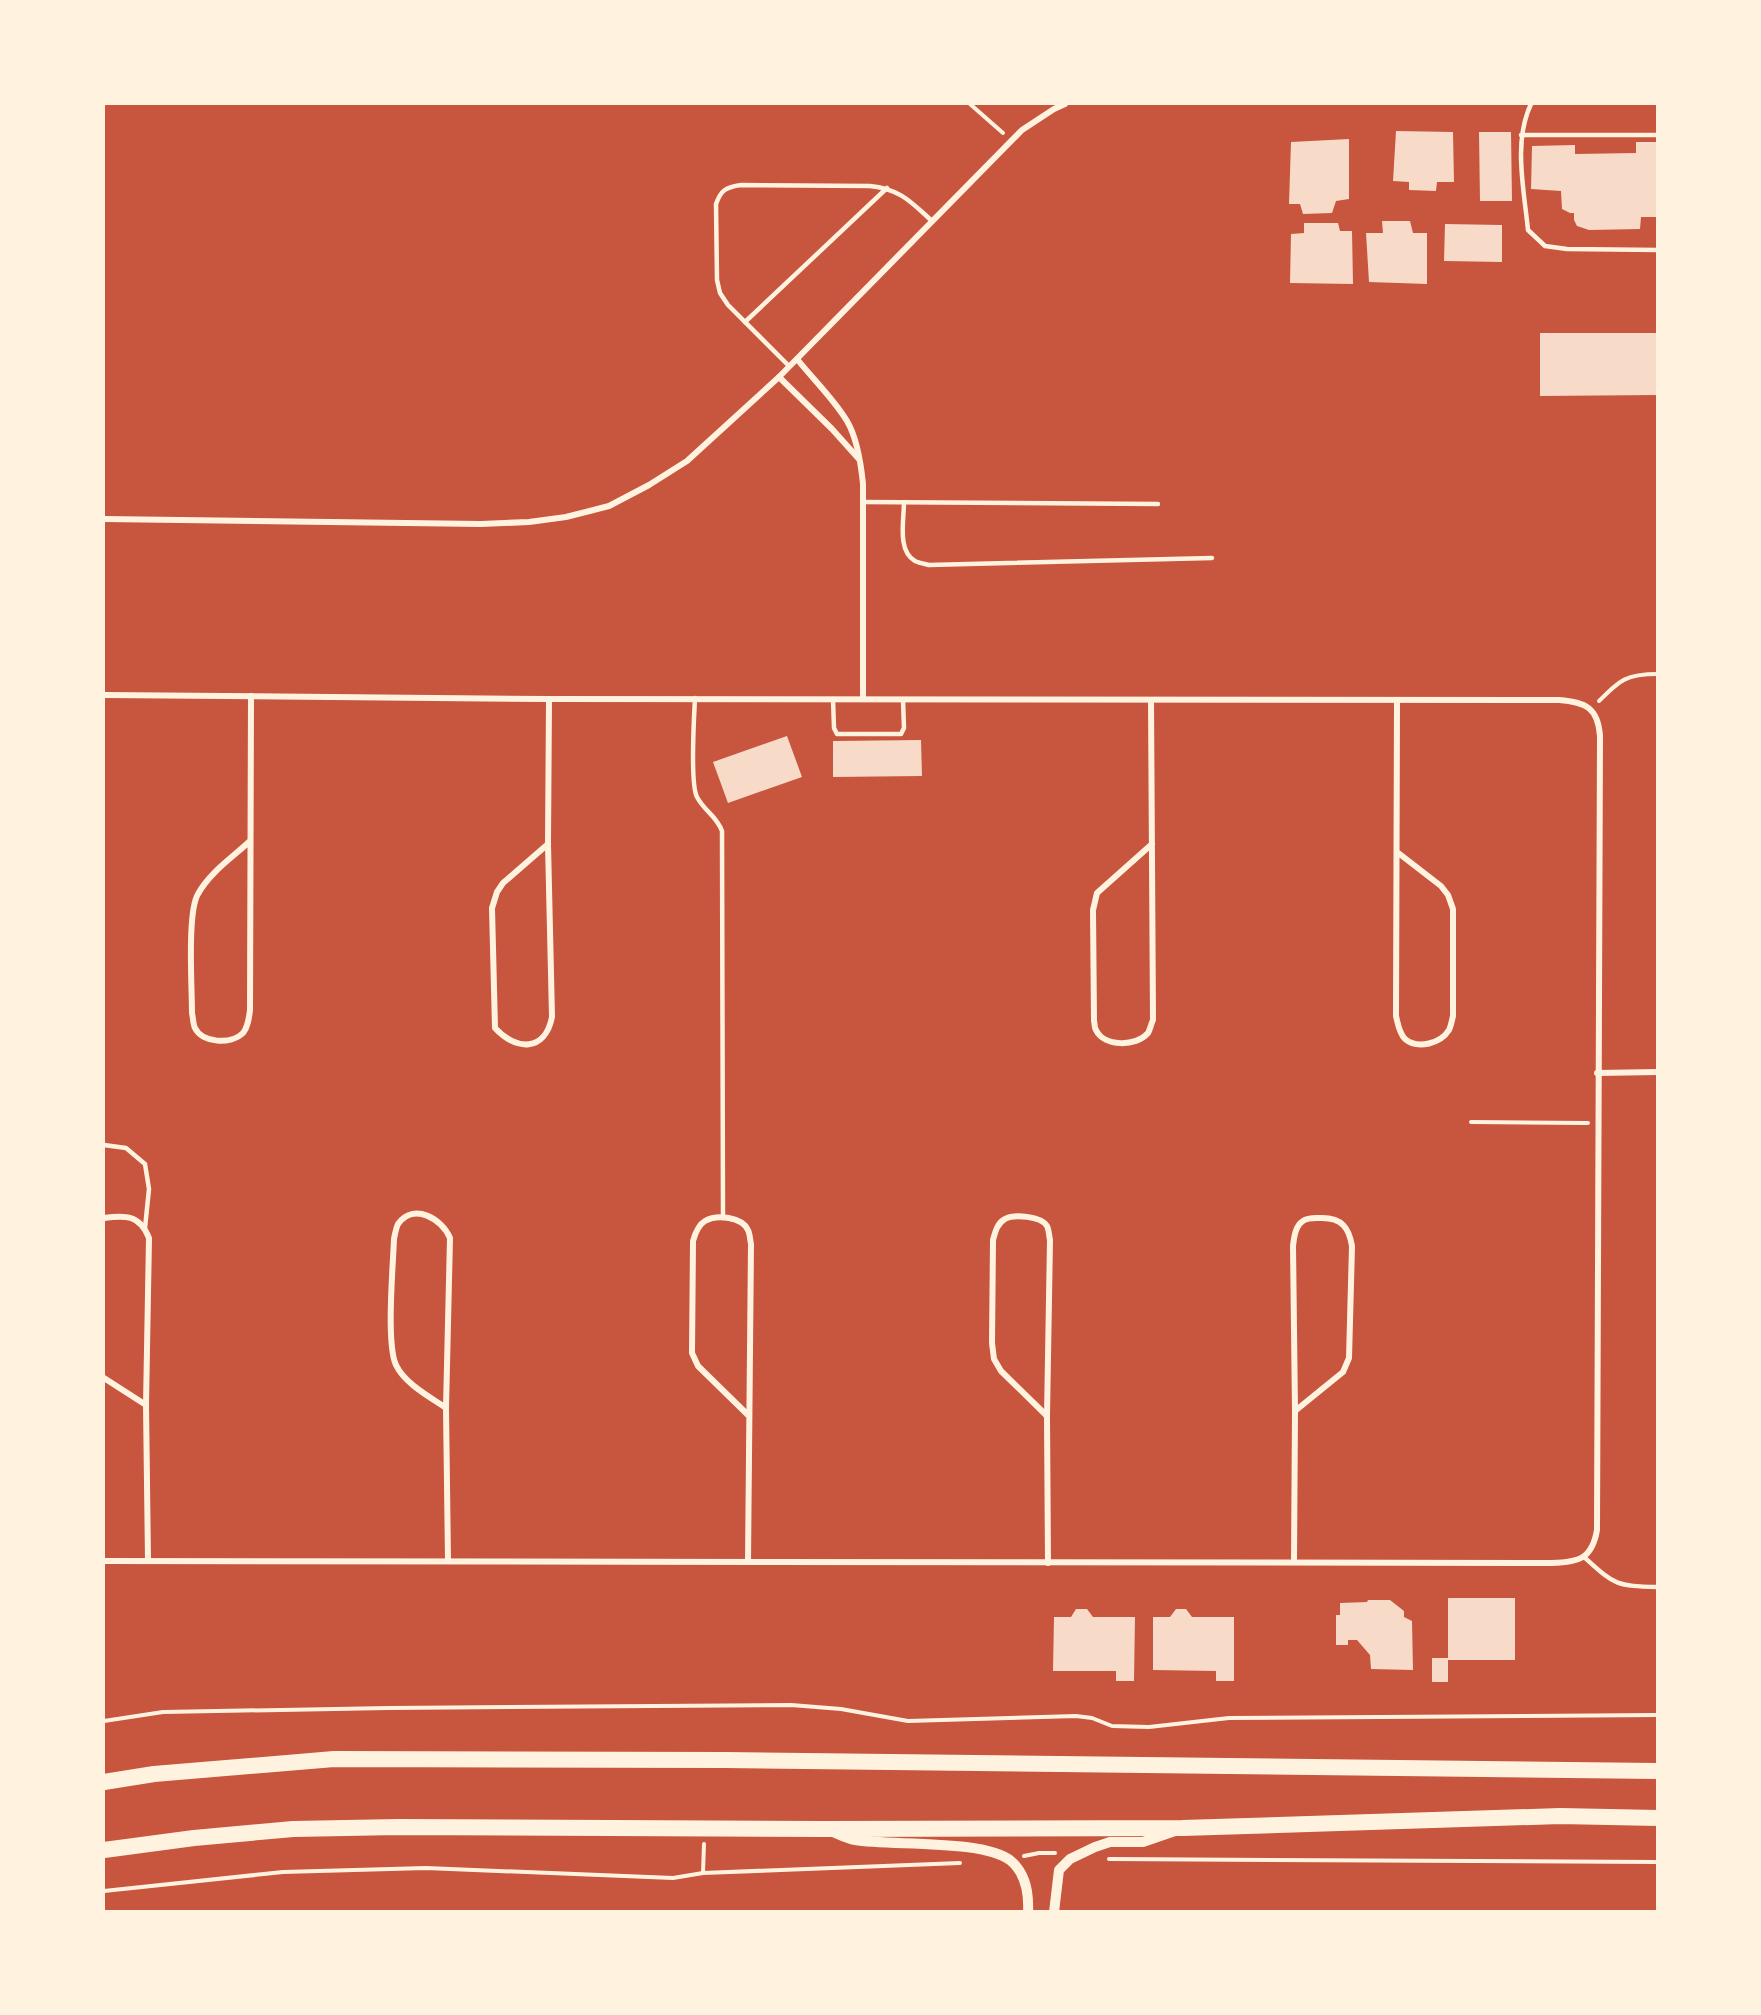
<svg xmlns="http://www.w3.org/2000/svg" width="1761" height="2015" viewBox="0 0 1761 2015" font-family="'Source Sans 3',sans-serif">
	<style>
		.building { fill: #f7dbc8 }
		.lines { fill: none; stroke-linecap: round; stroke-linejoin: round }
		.path { stroke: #fff3e0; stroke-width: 4 }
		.service { stroke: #fff3e0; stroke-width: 4.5 }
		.minor { stroke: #fff3e0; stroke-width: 6 }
		.tertiary { stroke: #fff3e0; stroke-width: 10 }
		.trunk { stroke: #fff3e0; stroke-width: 16 }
	</style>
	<rect width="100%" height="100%" fill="#c8553d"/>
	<!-- building -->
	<g class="building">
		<path d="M1396,131l57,1 1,50h-17l-1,9 -27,-1v-8l-16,-1z"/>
		<path d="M1479,132h32l1,69h-32z"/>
		<path d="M1349,139v60l-13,2 -4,12 -29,1 -3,-10h-11l2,-62z"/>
		<path d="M1636,142h22v75h-17l-1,12 -51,1 -12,-4 -3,-6v-7h-4l-8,-4 -1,-18 -30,-2 1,-43 43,-1v9l61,-1z"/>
		<path d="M1382,221h28l3,12h14v51l-58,-2 -3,-49h17z"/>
		<path d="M1304,223h34l2,8h12l1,53 -63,-1 1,-49 13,-1z"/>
		<path d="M1445,224l57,1v37l-58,-1z"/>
		<path d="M1540,333h118v62l-118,1z"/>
		<path d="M787,736l15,41 -74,26 -15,-41z"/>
		<path d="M921,740l1,36 -89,1v-36z"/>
		<path d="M1448,1598h67v62h-67v22h-16v-24h16z"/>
		<path d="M1368,1600h22l14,11v6l8,4 1,49 -42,-1 -1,-14 -13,-15h-9v5h-12v-30h4v-12l27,-1z"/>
		<path d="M1076,1609h11l6,8h42l-1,64h-18v-10h-63l1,-54h17z"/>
		<path d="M1176,1609h10l6,8h42v64h-18v-10l-63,-1v-53h17z"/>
	</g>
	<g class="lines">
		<!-- path -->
		<g class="path">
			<path d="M970,104l33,29"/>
			<path d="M1599,701c21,-21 27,-27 59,-27"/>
			<path d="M1471,1122l117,1"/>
			<path d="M104,1721l59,-9 226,-4 402,-3 50,4 67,12 168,-5 16,2 20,8 37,1 80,-9 429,-3"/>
			<path d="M1024,1856l15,-3h16"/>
			<path d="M1109,1859l549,3"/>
			<path d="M703,1873l1,-29"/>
			<path d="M104,1891l179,-19 143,-4 247,10 30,-5 257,-10"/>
		</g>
		<!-- service -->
		<g class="service">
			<path d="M1531,104c-18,38 -7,85 -3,126l17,16 22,3 91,1"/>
			<path d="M1521,135h137"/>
			<path d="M745,322l142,-134"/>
			<path d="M789,366l-61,-61 -8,-12 -3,-13 -1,-76c5,-14 10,-17 25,-19l129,1c30,3 41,16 62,35"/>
			<path d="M863,502l295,2"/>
			<path d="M904,502c0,18 -7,49 11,59 4,2 10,3 14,4l283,-7"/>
			<path d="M695,698c-1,19 -5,86 2,99 8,15 19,18 25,34l1,387"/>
			<path d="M833,699l1,29 3,6h64l3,-6 -1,-28"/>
			<path d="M104,1145l22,3 19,16 4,25 -4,39"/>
			<path d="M1584,1557c31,28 31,29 74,30"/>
		</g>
		<!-- minor -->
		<g class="minor">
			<path d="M797,359c15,19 37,40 50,62 10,17 14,43 16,63v215"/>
			<path d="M779,377l53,52 26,29"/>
			<path d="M104,519l377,5 48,-2 37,-5 43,-11 40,-21 38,-24 92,-84 243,-247 32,-21 11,-5"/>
			<path d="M104,695l445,4 1010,1c27,2 39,8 41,36l-3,794c-5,29 -18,32 -45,33l-1448,-2"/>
			<path d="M1151,700l2,320c-2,4 -3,10 -5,13 -12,14 -44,14 -52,-3 -2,-3 -1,-6 -2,-9l-1,-111 4,-17 55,-49"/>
			<path d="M250,841c-17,16 -41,32 -52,53 -11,18 -6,94 -6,119 1,4 1,11 3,15 7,15 36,17 48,5 5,-6 6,-15 7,-23l1,-314"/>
			<path d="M548,844l-45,39 -6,9 -5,16 3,120c21,23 50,24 57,-11l-4,-173 1,-145"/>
			<path d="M1397,852l44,34 7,9 5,14v107c-1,4 -2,10 -4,14 -8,13 -31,20 -44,9 -6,-6 -7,-15 -9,-23l1,-315"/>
			<path d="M1597,1073l61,-1"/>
			<path d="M104,1218c22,-3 36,-3 45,20l-3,167 2,155"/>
			<path d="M104,1378l42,27"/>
			<path d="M446,1408c-16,-11 -41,-24 -50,-43 -10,-21 -3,-99 -2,-126 1,-5 2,-11 4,-15 16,-22 44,-5 52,14l-4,170 2,152"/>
			<path d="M1047,1416l-46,-45 -7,-12 -2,-16 1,-103c2,-7 4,-17 12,-21 9,-5 36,-3 42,7 2,4 2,10 3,14l-3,176 1,147"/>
			<path d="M748,1562l3,-318c-1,-4 -1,-10 -3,-14 -6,-13 -31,-16 -43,-9 -7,4 -10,13 -12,20l-1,112 6,13 50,49"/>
			<path d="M1294,1562l1,-151 -2,-165c1,-8 2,-20 10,-25 5,-4 13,-3 19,-3 20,0 27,10 30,28l-3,112 -6,14 -48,39"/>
		</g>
		<!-- tertiary -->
		<g class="tertiary">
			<path d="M833,1832c7,3 15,7 22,8 36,6 130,-1 156,21 15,13 18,32 17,51"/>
			<path d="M1054,1912l5,-42 11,-11 25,-12 15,-5h33l32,-11"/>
		</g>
		<!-- trunk -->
		<g class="trunk">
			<path d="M104,1782l50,-8 180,-15 391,1 933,11"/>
			<path d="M104,1850l90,-12 99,-9 105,-2 426,2 358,-1 378,-12 98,2"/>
		</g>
	</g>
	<!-- border -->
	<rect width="1761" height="2015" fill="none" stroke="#fff3e0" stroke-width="210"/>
</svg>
